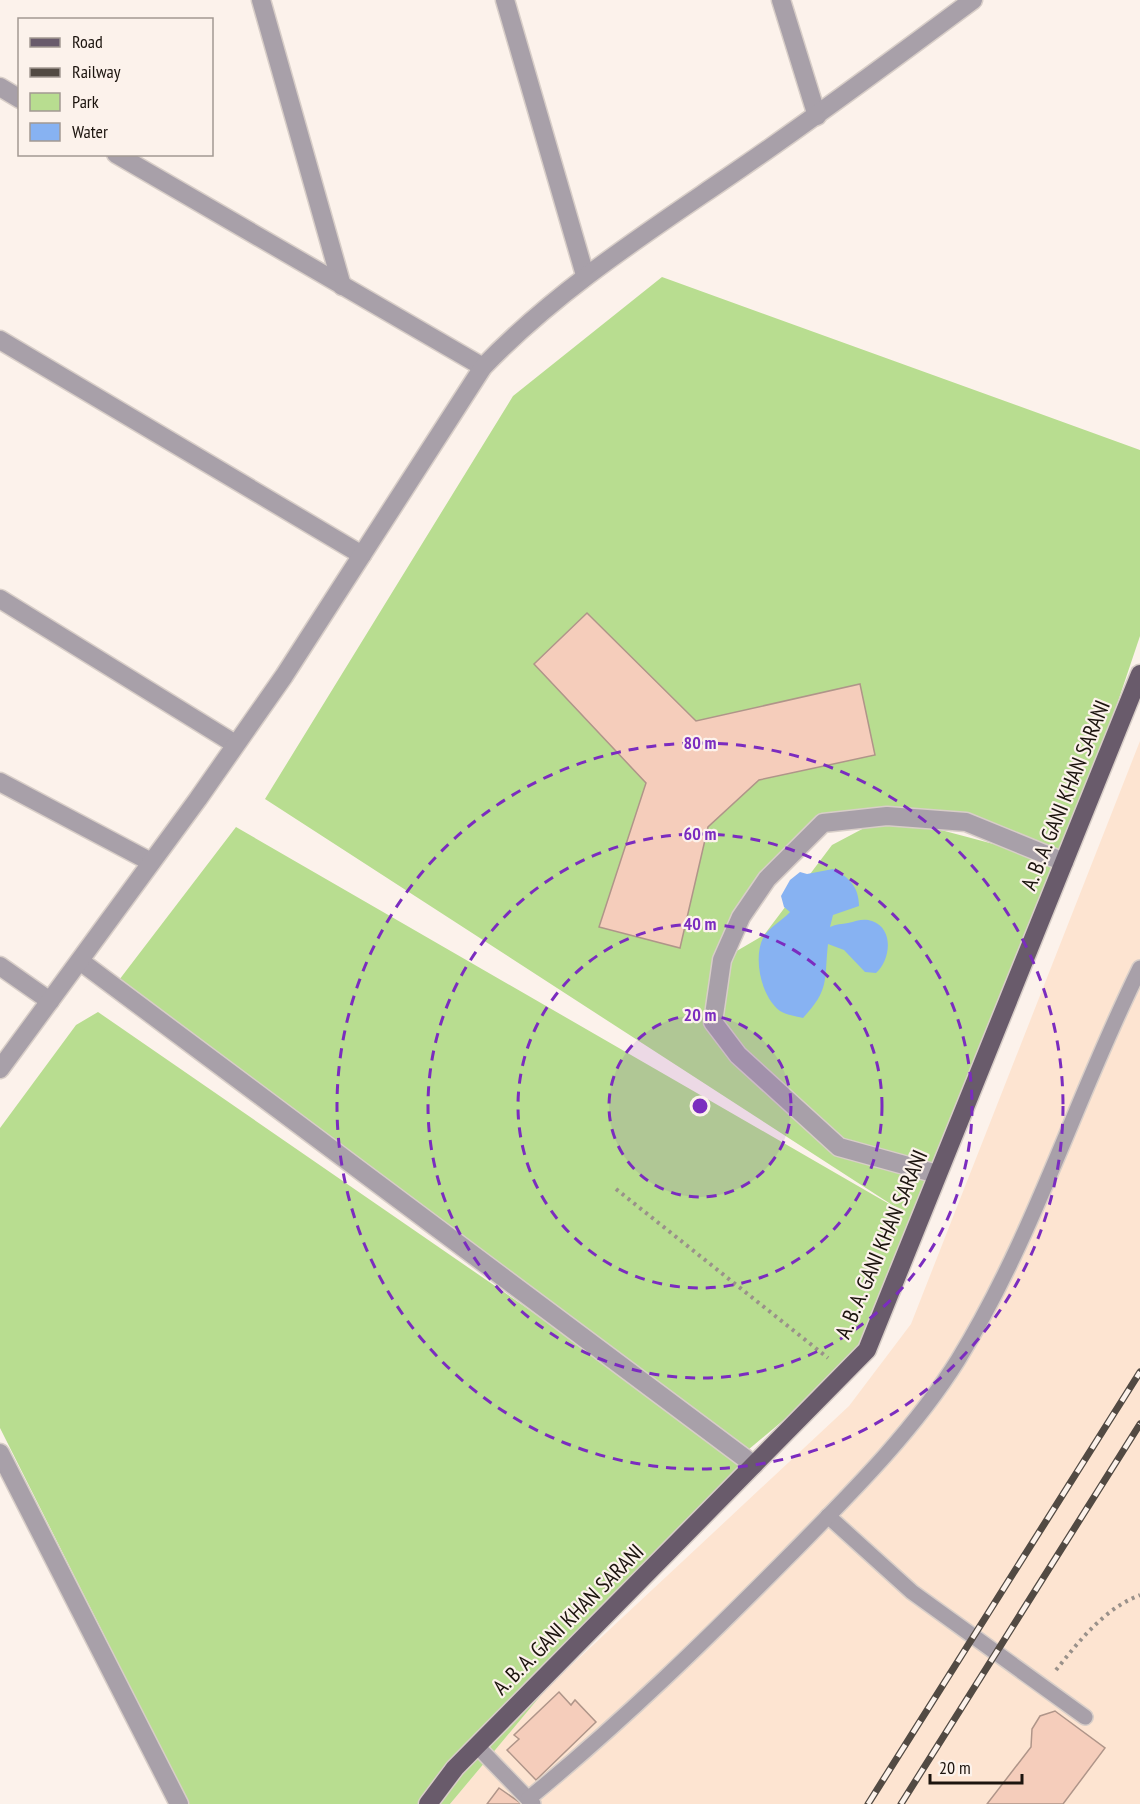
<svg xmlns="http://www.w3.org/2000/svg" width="1140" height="1804" viewBox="0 0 1140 1804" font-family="'PT Sans Narrow',sans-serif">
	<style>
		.built { fill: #fde4d1 }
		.green { fill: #b8dd90; fill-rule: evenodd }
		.water { fill: #87b2f2 }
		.building { fill: #f5cdbb; stroke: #af9589; stroke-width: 1.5 }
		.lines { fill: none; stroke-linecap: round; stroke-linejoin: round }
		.lane-casing { stroke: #d8cec8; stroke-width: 18 }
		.street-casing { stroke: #d8cec8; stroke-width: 21 }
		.primary-casing { stroke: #d8cec8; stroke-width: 21 }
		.path { stroke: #9a918a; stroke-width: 4; stroke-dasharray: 3 4.5; stroke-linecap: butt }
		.lane { stroke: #a8a0a9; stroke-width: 15 }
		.street { stroke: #a8a0a9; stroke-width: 18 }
		.primary { stroke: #695b6b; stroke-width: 18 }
		.rail-casing { stroke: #524a43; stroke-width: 7 }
		.rail { stroke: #fcf2eb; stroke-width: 4.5; stroke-dasharray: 14; stroke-linecap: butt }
		.ring { fill: none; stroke: #7b2cbf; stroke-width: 3; stroke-dasharray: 10 8 }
		.labels { text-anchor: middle; stroke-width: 4.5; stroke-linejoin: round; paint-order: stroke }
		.street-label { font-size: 22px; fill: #1c140e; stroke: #fcf2eb }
		.centre { fill: #7b2cbf; stroke: #fcf2eb; stroke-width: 3 }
		.ring-label { font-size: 18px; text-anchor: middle; font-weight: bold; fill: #7b2cbf; stroke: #fcf2eb; stroke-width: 4.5; stroke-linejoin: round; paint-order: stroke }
	</style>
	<rect width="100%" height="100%" fill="#fcf2eb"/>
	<!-- built -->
	<path class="built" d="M1140,741v1063h-690l97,-116 302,-282 62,-82z"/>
	<!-- green -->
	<path class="green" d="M662,277l478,173v186l-76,226 -197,488 -125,105 12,10 -207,223 -97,116h-261l-189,-376v-300l76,-103 22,-13 626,432 -608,-460 120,-157 667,385 -638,-413 248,-403zM885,817l-53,28 -68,90 -41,24 18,-42 82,-94zM892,817l74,5 92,39z"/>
	<!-- water -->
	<path class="water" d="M833,869c16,8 26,18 26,37l-26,9 -3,12c6,-3 12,-3 18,-4 9,-2 15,-5 24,-2 23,8 18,40 4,52l-11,-1 -21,-22 -16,-6c-4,37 2,45 -25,74 -7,-2 -17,-3 -23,-7 -19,-14 -27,-53 -17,-73 6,-11 19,-17 27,-26l-6,-5 -3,-11 9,-16 10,-8 7,2z"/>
	<!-- building -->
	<g class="building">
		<path d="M587,613l109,108 164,-37 15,71 -116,25 -51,47 -28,121 -81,-21 47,-144 -112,-119z"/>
		<path d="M559,1692l12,13 4,-5 21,22 -60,58 -29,-30 12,-11 -5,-4z"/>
		<path d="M1055,1711l50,37 -42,56h-76l44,-57 1,-18 8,-13z"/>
		<path d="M499,1788l23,16h-35z"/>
	</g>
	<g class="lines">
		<defs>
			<g id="lane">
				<path d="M828,1516l84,76 173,125"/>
				<path d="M477,1746l56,58"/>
				<path d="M528,1799c93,-76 178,-159 262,-244 60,-61 123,-123 168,-195 76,-124 118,-263 182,-392"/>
			</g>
			<g id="street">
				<path d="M261,0l81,286"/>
				<path d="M505,0l80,275"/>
				<path d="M781,0l36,116"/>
				<path d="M0,87l20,12"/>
				<path d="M116,154l367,213"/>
				<path d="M0,340l362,215"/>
				<path d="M0,599l235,145"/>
				<path d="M0,782l151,80"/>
				<path d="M80,961l674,504"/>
				<path d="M0,966l50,35"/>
				<path d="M0,1069l198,-270 86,-123 199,-309c76,-79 168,-137 258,-199 79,-54 155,-111 232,-168"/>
				<path d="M937,1174l-98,-27 -101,-92 -25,-33 9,-62 19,-43 26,-38 56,-56 64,-7 79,6 98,40"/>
				<path d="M0,1453l179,351"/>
			</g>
			<path id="primary" d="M428,1804l27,-36 412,-418 273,-676"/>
		</defs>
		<!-- lane casing -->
		<use href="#lane" class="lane-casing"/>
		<!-- street casing -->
		<use href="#street" class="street-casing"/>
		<!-- primary casing -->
		<use href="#primary" class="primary-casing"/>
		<!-- path -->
		<g class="path">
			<path d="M616,1189l212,169"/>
			<path d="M1056,1670c24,-30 48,-61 84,-75"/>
		</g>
		<!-- lane -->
		<use href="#lane" class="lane"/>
		<!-- street -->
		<use href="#street" class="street"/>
		<!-- primary -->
		<use href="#primary" class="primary"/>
		<defs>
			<g id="rail">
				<path d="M868,1804l272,-432"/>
				<path d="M901,1804l239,-380"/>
			</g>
		</defs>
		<!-- rail casing -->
		<use href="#rail" class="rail-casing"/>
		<!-- rail -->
		<use href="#rail" class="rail"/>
	</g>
	<!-- distance rings -->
	<circle cx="700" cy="1106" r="91" fill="#7b2cbf" fill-opacity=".12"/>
	<g class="ring">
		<circle cx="700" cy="1106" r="91"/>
		<circle cx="700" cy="1106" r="182"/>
		<circle cx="700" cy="1106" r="272"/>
		<circle cx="700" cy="1106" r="363"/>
	</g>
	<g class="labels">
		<!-- street labels -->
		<g class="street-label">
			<text transform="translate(1065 795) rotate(-68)" y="8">A. B. A. GANI KHAN SARANI</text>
			<text transform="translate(881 1244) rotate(-67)" y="8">A. B. A. GANI KHAN SARANI</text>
			<text transform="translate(568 1619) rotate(-45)" y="8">A. B. A. GANI KHAN SARANI</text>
		</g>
	</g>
	<circle cx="700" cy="1106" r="9" class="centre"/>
	<g class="ring-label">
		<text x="700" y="749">80 m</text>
		<text x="700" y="840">60 m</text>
		<text x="700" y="930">40 m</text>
		<text x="700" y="1021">20 m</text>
	</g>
	<!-- legend -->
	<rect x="18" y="18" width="195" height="138" fill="#fcf2eb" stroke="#a29993" stroke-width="1.5"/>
	<rect x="30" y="38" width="30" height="9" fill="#695b6b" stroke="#a29993" stroke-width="1.5"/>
	<text x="72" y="48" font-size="18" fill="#1c140e">Road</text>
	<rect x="30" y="68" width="30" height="9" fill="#524a43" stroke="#a29993" stroke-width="1.5"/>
	<text x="72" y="78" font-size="18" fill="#1c140e">Railway</text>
	<rect x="30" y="93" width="30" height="18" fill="#b8dd90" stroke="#a29993" stroke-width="1.5"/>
	<text x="72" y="108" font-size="18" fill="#1c140e">Park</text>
	<rect x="30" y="123" width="30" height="18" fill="#87b2f2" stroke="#a29993" stroke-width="1.5"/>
	<text x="72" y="138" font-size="18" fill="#1c140e">Water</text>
	<!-- scale -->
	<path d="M930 1774v9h92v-9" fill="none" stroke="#1c140e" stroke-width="3"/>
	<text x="939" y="1774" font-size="18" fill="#1c140e" stroke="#fcf2eb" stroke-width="4.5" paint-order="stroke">20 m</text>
</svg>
